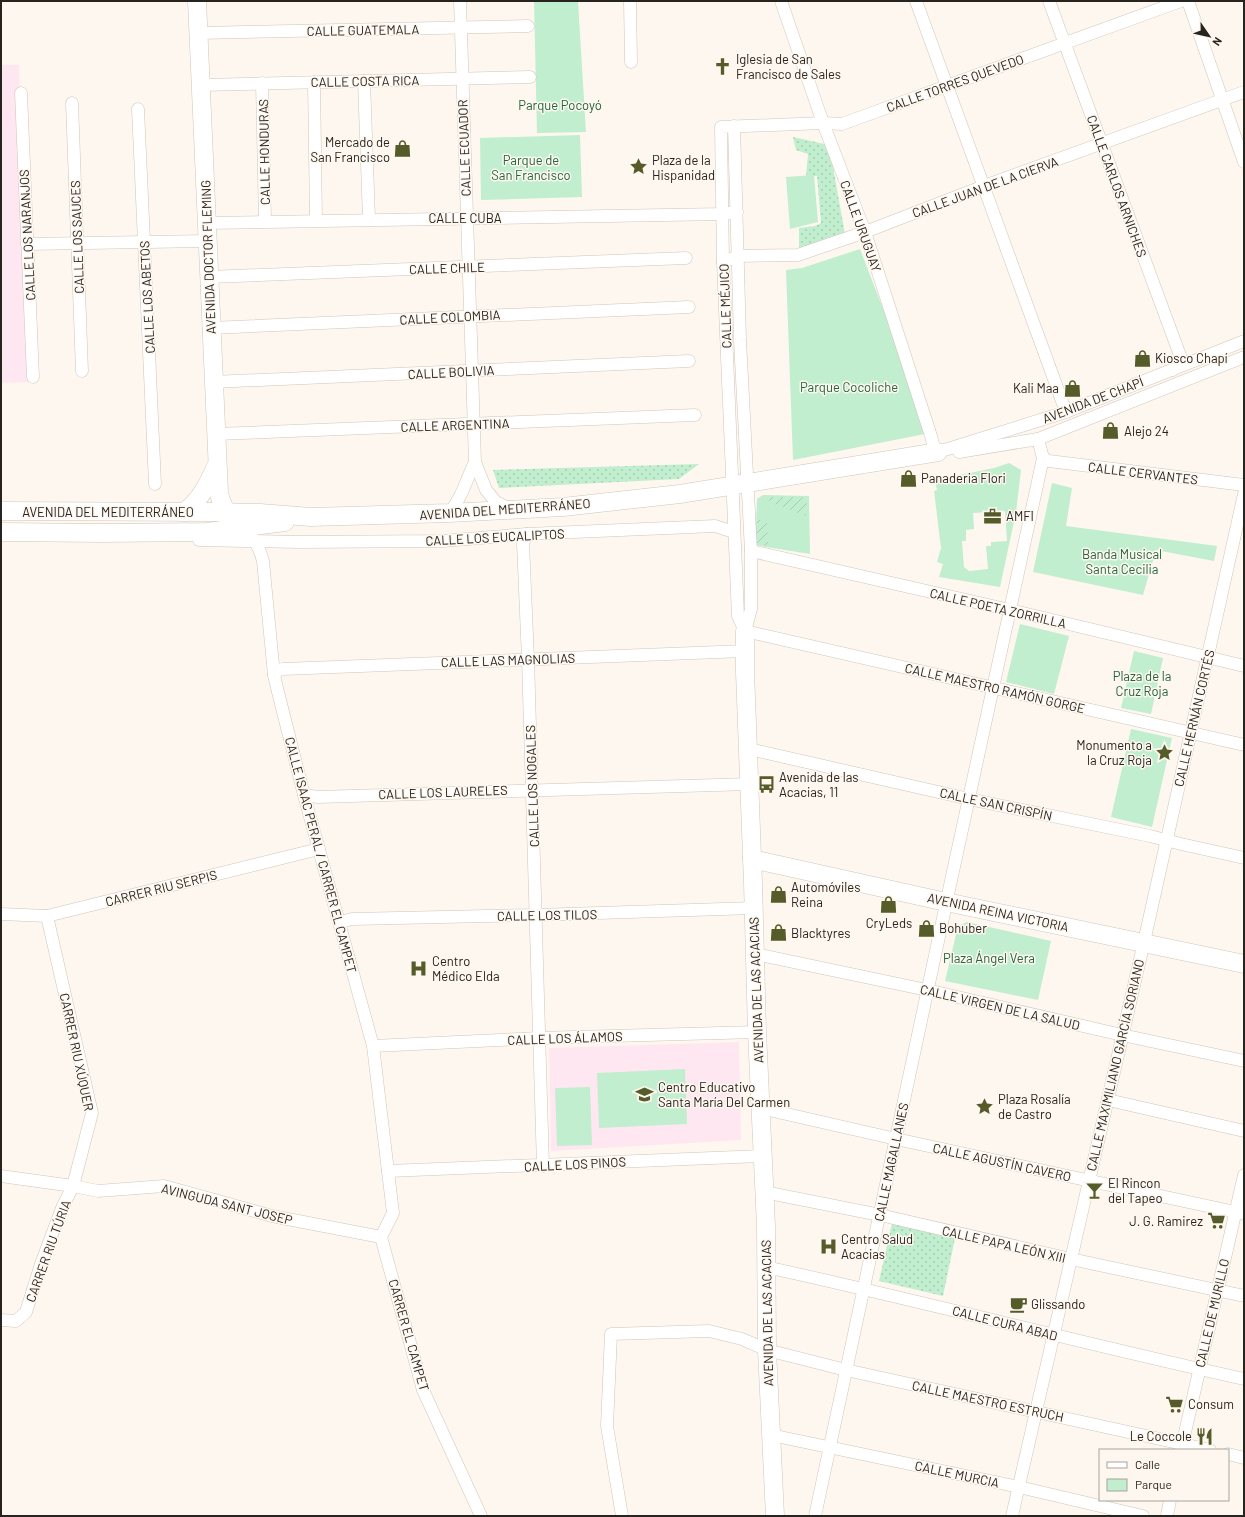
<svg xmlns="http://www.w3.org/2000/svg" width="1245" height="1517" viewBox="0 0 1245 1517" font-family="Barlow,sans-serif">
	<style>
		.education { fill: #ffe7f1 }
		.grass { fill: url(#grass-dots) }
		.park { fill: #c1eece; fill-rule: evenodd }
		.garden { fill: url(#garden-furrows) }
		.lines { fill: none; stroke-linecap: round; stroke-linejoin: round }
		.street-casing { stroke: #d0c5b8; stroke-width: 13 }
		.secondary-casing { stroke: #d0c5b8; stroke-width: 19 }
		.street { stroke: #fff; stroke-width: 12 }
		.secondary { stroke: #fff; stroke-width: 18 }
		.labels { text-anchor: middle; stroke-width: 3; stroke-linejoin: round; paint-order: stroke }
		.street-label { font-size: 13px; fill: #27241f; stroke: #fef7ef }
		.poi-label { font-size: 13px; fill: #27241f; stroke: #fef7ef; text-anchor: start }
		.park-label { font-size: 13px; fill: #22653d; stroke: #fef7ef }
	</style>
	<defs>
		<pattern id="grass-dots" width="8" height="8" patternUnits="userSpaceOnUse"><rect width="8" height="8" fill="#c1eece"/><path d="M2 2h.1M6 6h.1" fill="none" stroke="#a6ccb0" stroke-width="1.8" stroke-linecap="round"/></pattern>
		<pattern id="garden-furrows" width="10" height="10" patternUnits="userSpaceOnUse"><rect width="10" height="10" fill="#c1eece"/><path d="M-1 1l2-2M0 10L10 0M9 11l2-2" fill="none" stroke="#a6ccb0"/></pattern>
	</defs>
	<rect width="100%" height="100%" fill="#fef7ef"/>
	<!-- education -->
	<g class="education">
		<path d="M1,65h18l11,317 -29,1z"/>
		<path d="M739,1042l2,98 -190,11 -2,-103z"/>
	</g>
	<!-- grass -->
	<g class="grass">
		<path d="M793,137l36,8 16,89 -46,17v-23l16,-2 6,-3 -4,-47h-11l2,-22 -12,-4z"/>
		<path d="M699,464l-20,15 -180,9 -6,-18z"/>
		<path d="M892,1223l63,15 -12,58 -64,-15z"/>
	</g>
	<!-- park -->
	<g class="park">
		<path d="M534,1h44l8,131 -49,1z"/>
		<path d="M580,135l2,62 -101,3 -1,-62z"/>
		<path d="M814,175l4,47 -28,7 -4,-52z"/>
		<path d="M860,249l25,65 40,120 -132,26 -7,-190 16,-2z"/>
		<path d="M1009,463l12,7 -5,42 -16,75 -61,-10 4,-13 -6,-2 4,-14 -7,-57 3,-1 -2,-10 59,-12zM1005,511l2,30 -16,1v4h-5l2,23 -19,2 -5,-4 -2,-26h4v-11l8,-1 -1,-16z"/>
		<path d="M1052,483l20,5 -6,38 151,20 -3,15 -58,-11 -13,45 -110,-23z"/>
		<path d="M763,495l46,1 1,58 -55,-9 2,-46z"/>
		<path d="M1020,624l49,12 -15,58 -48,-12z"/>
		<path d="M1134,651l29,7 -12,56 -30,-6z"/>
		<path d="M1131,729l41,9 -20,89 -41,-10z"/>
		<path d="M967,922l84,19 -13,59 -93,-19 13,-55z"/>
		<path d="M685,1069l2,55 -88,4 -2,-55z"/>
		<path d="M590,1087l2,58 -35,1 -2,-58z"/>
	</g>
	<!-- garden -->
	<g class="garden">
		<path d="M765,497h42l-1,19 -34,-13z"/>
		<path d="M757,519l10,4 1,23 -11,-2z"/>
	</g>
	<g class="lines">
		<defs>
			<g id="street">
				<path d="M460,1l15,461 11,28 10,12 14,7"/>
				<path d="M630,1l1,61"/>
				<path d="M781,1l42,122 42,109 66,204 3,12 -1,4"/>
				<path d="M916,1l150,411"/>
				<path d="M1049,1l132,357 -3,6 -5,6"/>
				<path d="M1188,1l56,161"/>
				<path d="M199,33l329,-7"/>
				<path d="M364,81l5,138"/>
				<path d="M314,82l2,138"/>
				<path d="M262,83l3,138"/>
				<path d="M201,85l329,-8"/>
				<path d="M21,93l12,284"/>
				<path d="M72,103l10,268"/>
				<path d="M138,109l17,375"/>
				<path d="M734,126l6,214 11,211v58l-6,22"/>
				<path d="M207,223l516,-9 14,-2"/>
				<path d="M27,244l180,-3"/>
				<path d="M723,262l15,-6 60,-1 67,-23 119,-46 260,-94"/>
				<path d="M209,277l477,-19"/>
				<path d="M211,328l478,-21"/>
				<path d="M213,382l476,-21"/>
				<path d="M216,434l479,-19"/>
				<path d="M938,452l128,-40 178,-71"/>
				<path d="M959,452l79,-13 206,-82"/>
				<path d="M1043,458l6,3 195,24"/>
				<path d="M449,513c13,-15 17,-33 26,-51"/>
				<path d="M242,528c12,10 17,18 21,33l11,114 3,13 27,107 69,251 20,167 -12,24 42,153 58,126"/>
				<path d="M527,534l-4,9 5,116 15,507"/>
				<path d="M199,540l99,2 145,-1 84,-7 188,-8 19,6"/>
				<path d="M751,551l259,59 234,56"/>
				<path d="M745,631l-7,-15 -15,-354 -2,-135 102,-4 19,1 339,-123"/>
				<path d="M745,631l499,114"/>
				<path d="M274,675l4,-5 5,-1 462,-18"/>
				<path d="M749,749l220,50 181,37 31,8 63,14"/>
				<path d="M304,795l14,2 432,-13"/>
				<path d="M1,914l46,2 272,-67"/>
				<path d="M340,922l12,-3 184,-4 218,-7"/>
				<path d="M755,954l172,36 195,45 122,26"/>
				<path d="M373,1046l166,-8 218,-6"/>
				<path d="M1108,1100l136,31"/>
				<path d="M760,1108l136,31 348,75"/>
				<path d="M388,1171l374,-15"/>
				<path d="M1,1176l72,10 25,5 66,-5 108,30 109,21"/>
				<path d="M764,1192l116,23 191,44 173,37"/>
				<path d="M766,1267c160,35 318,77 478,112"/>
				<path d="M1,1320l15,1 10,-9 15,-48 21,-56 11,-22 19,-73 -45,-197"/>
				<path d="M771,1435l248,52 124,29"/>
				<path d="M1181,1450l63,-275"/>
				<path d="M1228,1454l16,4"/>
				<path d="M622,1516l-15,-90 4,-92 98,-3 33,8 25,11 79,20 364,80"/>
				<path d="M815,1516l137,-640 91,-418 -5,-19"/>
				<path d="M1012,1516l132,-574 100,-448"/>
				<path d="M1167,1516l3,-16"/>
			</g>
			<g id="secondary">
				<path d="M197,1l22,493c4,14 11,26 23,34"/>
				<path d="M1,511l214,1 45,1 51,4 138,-4 114,-6 117,-13 258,-42"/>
				<path d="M184,512c16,-11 24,-28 32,-46"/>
				<path d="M1,532l101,1 105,-1 78,-10"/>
				<path d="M745,631v41l8,211 4,149 9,194 1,124 8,166"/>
				<path d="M752,859l194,43 298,62"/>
			</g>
		</defs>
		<!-- street casing -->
		<use href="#street" class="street-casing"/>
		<!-- secondary casing -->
		<use href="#secondary" class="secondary-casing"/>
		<!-- street -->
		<use href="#street" class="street"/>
		<!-- secondary -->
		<use href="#secondary" class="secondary"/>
	</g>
	<!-- icons -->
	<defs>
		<symbol id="church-bare" viewBox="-9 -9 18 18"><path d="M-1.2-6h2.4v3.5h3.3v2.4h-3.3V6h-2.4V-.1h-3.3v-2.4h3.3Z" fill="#555b29" stroke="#fef7ef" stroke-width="2.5" paint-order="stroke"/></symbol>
		<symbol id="shop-bare" viewBox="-9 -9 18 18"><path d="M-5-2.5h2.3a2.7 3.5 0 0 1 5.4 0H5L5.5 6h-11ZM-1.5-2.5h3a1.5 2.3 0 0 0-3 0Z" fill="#555b29" stroke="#fef7ef" stroke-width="2.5" paint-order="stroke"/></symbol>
		<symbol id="sight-bare" viewBox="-9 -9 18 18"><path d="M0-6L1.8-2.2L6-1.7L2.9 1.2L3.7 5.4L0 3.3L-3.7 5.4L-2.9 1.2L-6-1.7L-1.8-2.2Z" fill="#555b29" stroke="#fef7ef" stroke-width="2.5" paint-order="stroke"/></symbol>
		<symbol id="office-bare" viewBox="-9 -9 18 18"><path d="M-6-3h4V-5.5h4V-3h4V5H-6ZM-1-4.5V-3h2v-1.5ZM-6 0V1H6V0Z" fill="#555b29" stroke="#fef7ef" stroke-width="2.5" paint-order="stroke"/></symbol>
		<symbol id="bus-bare" viewBox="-9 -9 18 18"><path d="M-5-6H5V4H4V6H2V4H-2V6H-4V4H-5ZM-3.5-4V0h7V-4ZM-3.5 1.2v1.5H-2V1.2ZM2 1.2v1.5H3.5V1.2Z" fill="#555b29" stroke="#fef7ef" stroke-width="2.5" paint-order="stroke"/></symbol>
		<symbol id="hospital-bare" viewBox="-9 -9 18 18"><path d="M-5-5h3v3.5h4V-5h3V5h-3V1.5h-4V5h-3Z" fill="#555b29" stroke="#fef7ef" stroke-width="2.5" paint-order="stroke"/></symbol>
		<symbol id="school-bare" viewBox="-9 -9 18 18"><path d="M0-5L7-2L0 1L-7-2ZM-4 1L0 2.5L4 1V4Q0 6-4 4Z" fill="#555b29" stroke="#fef7ef" stroke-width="2.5" paint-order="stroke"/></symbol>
		<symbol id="bar-bare" viewBox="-9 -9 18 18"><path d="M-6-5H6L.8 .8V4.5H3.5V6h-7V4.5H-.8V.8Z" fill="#555b29" stroke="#fef7ef" stroke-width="2.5" paint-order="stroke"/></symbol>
		<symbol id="supermarket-bare" viewBox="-9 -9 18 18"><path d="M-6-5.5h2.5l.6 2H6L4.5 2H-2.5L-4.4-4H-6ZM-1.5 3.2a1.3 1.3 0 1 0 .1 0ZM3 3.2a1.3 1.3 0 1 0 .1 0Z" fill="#555b29" stroke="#fef7ef" stroke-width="2.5" paint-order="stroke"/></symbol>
		<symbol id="cafe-bare" viewBox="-9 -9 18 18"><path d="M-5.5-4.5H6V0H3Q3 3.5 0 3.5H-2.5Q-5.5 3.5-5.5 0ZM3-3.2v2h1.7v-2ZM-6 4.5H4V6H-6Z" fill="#555b29" stroke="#fef7ef" stroke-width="2.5" paint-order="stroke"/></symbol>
		<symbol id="restaurant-bare" viewBox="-9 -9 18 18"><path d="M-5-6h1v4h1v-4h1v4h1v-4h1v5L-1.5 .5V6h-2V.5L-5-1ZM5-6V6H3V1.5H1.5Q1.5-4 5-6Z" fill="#555b29" stroke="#fef7ef" stroke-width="2.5" paint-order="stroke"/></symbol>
	</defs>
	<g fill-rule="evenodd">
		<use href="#church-bare" x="710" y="54" width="25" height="25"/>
		<use href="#shop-bare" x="390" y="136" width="25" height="25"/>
		<use href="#sight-bare" x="626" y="154" width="25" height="25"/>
		<use href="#shop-bare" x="1130" y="346" width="25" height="25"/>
		<use href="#shop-bare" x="1060" y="376" width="25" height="25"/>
		<use href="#shop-bare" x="1098" y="418" width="25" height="25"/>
		<use href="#shop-bare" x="896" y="466" width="25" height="25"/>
		<use href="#office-bare" x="980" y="504" width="25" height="25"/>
		<use href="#sight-bare" x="1152" y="740" width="25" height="25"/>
		<use href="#bus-bare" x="754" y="772" width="25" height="25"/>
		<use href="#shop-bare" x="766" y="882" width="25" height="25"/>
		<use href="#shop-bare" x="876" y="892" width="25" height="25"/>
		<use href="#shop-bare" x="914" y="916" width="25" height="25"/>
		<use href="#shop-bare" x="766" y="920" width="25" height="25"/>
		<use href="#hospital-bare" x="406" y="956" width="25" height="25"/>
		<use href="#school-bare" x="632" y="1082" width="25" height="25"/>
		<use href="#sight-bare" x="972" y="1094" width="25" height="25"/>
		<use href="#bar-bare" x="1082" y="1178" width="25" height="25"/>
		<use href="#supermarket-bare" x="1204" y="1208" width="25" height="25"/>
		<use href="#hospital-bare" x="816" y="1234" width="25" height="25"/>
		<use href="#cafe-bare" x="1006" y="1292" width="25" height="25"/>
		<use href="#supermarket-bare" x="1162" y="1392" width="25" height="25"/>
		<use href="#restaurant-bare" x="1192" y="1424" width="25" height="25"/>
	</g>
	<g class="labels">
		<!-- street labels -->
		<g class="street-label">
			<text transform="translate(363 30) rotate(-1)" y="5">CALLE GUATEMALA</text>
			<text transform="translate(365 81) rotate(-1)" y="5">CALLE COSTA RICA</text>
			<text transform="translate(955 83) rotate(-20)" y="5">CALLE TORRES QUEVEDO</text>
			<text transform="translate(464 148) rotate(-92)" y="5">CALLE ECUADOR</text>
			<text transform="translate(264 152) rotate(-91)" y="5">CALLE HONDURAS</text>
			<text transform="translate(1117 186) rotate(70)" y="5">CALLE CARLOS ARNICHES</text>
			<text transform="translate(985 187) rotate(-20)" y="5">CALLE JUAN DE LA CIERVA</text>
			<text x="465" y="223">CALLE CUBA</text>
			<text transform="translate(861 226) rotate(70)" y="5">CALLE URUGUAY</text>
			<text transform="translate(27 235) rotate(-93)" y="5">CALLE LOS NARANJOS</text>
			<text transform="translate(77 237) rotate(-92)" y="5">CALLE LOS SAUCES</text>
			<text transform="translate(208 257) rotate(-92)" y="5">AVENIDA DOCTOR FLEMING</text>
			<text transform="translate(447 268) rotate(-2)" y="5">CALLE CHILE</text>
			<text transform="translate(147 297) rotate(-93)" y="5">CALLE LOS ABETOS</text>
			<text transform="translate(725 306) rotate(-92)" y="5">CALLE MÉJICO</text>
			<text transform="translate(450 317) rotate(-3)" y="5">CALLE COLOMBIA</text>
			<text transform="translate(451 372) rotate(-3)" y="5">CALLE BOLIVIA</text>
			<text transform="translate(1093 400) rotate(-21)" y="5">AVENIDA DE CHAPÍ</text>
			<text transform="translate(455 425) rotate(-2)" y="5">CALLE ARGENTINA</text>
			<text transform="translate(1143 473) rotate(7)" y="5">CALLE CERVANTES</text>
			<text transform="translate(505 509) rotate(-4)" y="5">AVENIDA DEL MEDITERRÁNEO</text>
			<text x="108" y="517">AVENIDA DEL MEDITERRÁNEO</text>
			<text transform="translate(495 537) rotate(-3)" y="5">CALLE LOS EUCALIPTOS</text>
			<text transform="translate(998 608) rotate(13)" y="5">CALLE POETA ZORRILLA</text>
			<text transform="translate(508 660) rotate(-2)" y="5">CALLE LAS MAGNOLIAS</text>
			<text transform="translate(995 688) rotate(13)" y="5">CALLE MAESTRO RAMÓN GORGE</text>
			<text transform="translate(1194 718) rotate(-77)" y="5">CALLE HERNÁN CORTÉS</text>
			<text transform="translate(532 786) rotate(-92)" y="5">CALLE LOS NOGALES</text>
			<text transform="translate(443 792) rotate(-2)" y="5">CALLE LOS LAURELES</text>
			<text transform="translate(996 804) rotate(12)" y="5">CALLE SAN CRISPÍN</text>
			<text transform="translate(321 855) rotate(75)" y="5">CALLE ISAAC PERAL / CARRER EL CAMPET</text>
			<text transform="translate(161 888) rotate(-14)" y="5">CARRER RIU SERPIS</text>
			<text transform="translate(998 912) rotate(12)" y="5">AVENIDA REINA VICTORIA</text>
			<text transform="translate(547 915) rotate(-1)" y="5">CALLE LOS TILOS</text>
			<text transform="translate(756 990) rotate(-92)" y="5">AVENIDA DE LAS ACACIAS</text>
			<text transform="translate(1000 1007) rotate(13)" y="5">CALLE VIRGEN DE LA SALUD</text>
			<text transform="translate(565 1038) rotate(-2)" y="5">CALLE LOS ÁLAMOS</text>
			<text transform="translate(77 1052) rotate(78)" y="5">CARRER RIU XÚQUER</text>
			<text transform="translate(1115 1065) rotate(-77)" y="5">CALLE MAXIMILIANO GARCÍA SORIANO</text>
			<text transform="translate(891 1162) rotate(-78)" y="5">CALLE MAGALLANES</text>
			<text transform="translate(1002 1162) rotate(12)" y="5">CALLE AGUSTÍN CAVERO</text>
			<text transform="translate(575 1164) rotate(-3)" y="5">CALLE LOS PINOS</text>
			<text transform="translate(227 1204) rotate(14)" y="5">AVINGUDA SANT JOSEP</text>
			<text transform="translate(1004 1244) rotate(13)" y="5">CALLE PAPA LEÓN XIII</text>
			<text transform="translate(48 1251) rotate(-70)" y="5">CARRER RIU TÚRIA</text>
			<text transform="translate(767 1313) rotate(-91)" y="5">AVENIDA DE LAS ACACIAS</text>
			<text transform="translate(1212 1313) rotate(-77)" y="5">CALLE DE MURILLO</text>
			<text transform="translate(1005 1323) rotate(14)" y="5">CALLE CURA ABAD</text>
			<text transform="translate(409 1335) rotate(74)" y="5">CARRER EL CAMPET</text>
			<text transform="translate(988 1401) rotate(12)" y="5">CALLE MAESTRO ESTRUCH</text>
			<text transform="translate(957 1474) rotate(12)" y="5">CALLE MURCIA</text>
		</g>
		<!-- poi labels -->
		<g class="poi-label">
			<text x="736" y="64">Iglesia de San<tspan x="736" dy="15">Francisco de Sales</tspan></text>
			<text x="390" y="147" text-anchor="end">Mercado de<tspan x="390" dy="15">San Francisco</tspan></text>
			<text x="652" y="165">Plaza de la<tspan x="652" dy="15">Hispanidad</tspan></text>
			<text x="1155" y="363">Kiosco Chapí</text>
			<text x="1059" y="393" text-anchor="end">Kali Maa</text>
			<text x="1124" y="436">Alejo 24</text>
			<text x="921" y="483">Panaderia Flori</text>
			<text x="1006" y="521">AMFI</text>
			<text x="1152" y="750" text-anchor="end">Monumento a<tspan x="1152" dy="15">la Cruz Roja</tspan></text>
			<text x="779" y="782">Avenida de las<tspan x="779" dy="15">Acacias, 11</tspan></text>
			<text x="791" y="892">Automóviles<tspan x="791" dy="15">Reina</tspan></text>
			<text x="889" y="928" text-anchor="middle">CryLeds</text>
			<text x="939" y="933">Bohuber</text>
			<text x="791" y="938">Blacktyres</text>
			<text x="432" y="966">Centro<tspan x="432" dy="15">Médico Elda</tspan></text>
			<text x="658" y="1092">Centro Educativo<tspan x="658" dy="15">Santa María Del Carmen</tspan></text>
			<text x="998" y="1104">Plaza Rosalía<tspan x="998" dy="15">de Castro</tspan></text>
			<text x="1108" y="1188">El Rincon<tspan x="1108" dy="15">del Tapeo</tspan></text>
			<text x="1203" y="1226" text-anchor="end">J. G. Ramirez</text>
			<text x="841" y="1244">Centro Salud<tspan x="841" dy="15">Acacias</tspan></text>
			<text x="1031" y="1309">Glissando</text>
			<text x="1188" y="1409">Consum</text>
			<text x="1192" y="1441" text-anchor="end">Le Coccole</text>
		</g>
		<!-- park labels -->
		<g class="park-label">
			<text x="560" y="110">Parque Pocoyó</text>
			<text x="531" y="165">Parque de<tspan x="531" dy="15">San Francisco</tspan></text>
			<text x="849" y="392">Parque Cocoliche</text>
			<text x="1122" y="559">Banda Musical<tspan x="1122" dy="15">Santa Cecilia</tspan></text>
			<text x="1142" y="681">Plaza de la<tspan x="1142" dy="15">Cruz Roja</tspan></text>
			<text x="989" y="963">Plaza Ángel Vera</text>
		</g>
	</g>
	<!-- border -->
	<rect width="1245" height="1517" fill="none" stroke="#27241f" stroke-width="4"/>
	<!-- legend -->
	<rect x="1099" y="1449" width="130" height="52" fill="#fef7ef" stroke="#a8a39c"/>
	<rect x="1107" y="1462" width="20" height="6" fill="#ffffff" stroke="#a8a39c"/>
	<text x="1135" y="1469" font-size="12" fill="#27241f">Calle</text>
	<rect x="1107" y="1479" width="20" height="12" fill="#c1eece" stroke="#a8a39c"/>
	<text x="1135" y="1489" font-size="12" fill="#27241f">Parque</text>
	<!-- north arrow -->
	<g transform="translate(1209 36) rotate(124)" stroke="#fef7ef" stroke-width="3" paint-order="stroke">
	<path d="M0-3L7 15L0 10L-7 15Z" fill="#27241f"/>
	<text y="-6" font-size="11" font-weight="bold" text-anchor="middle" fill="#27241f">N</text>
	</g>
</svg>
